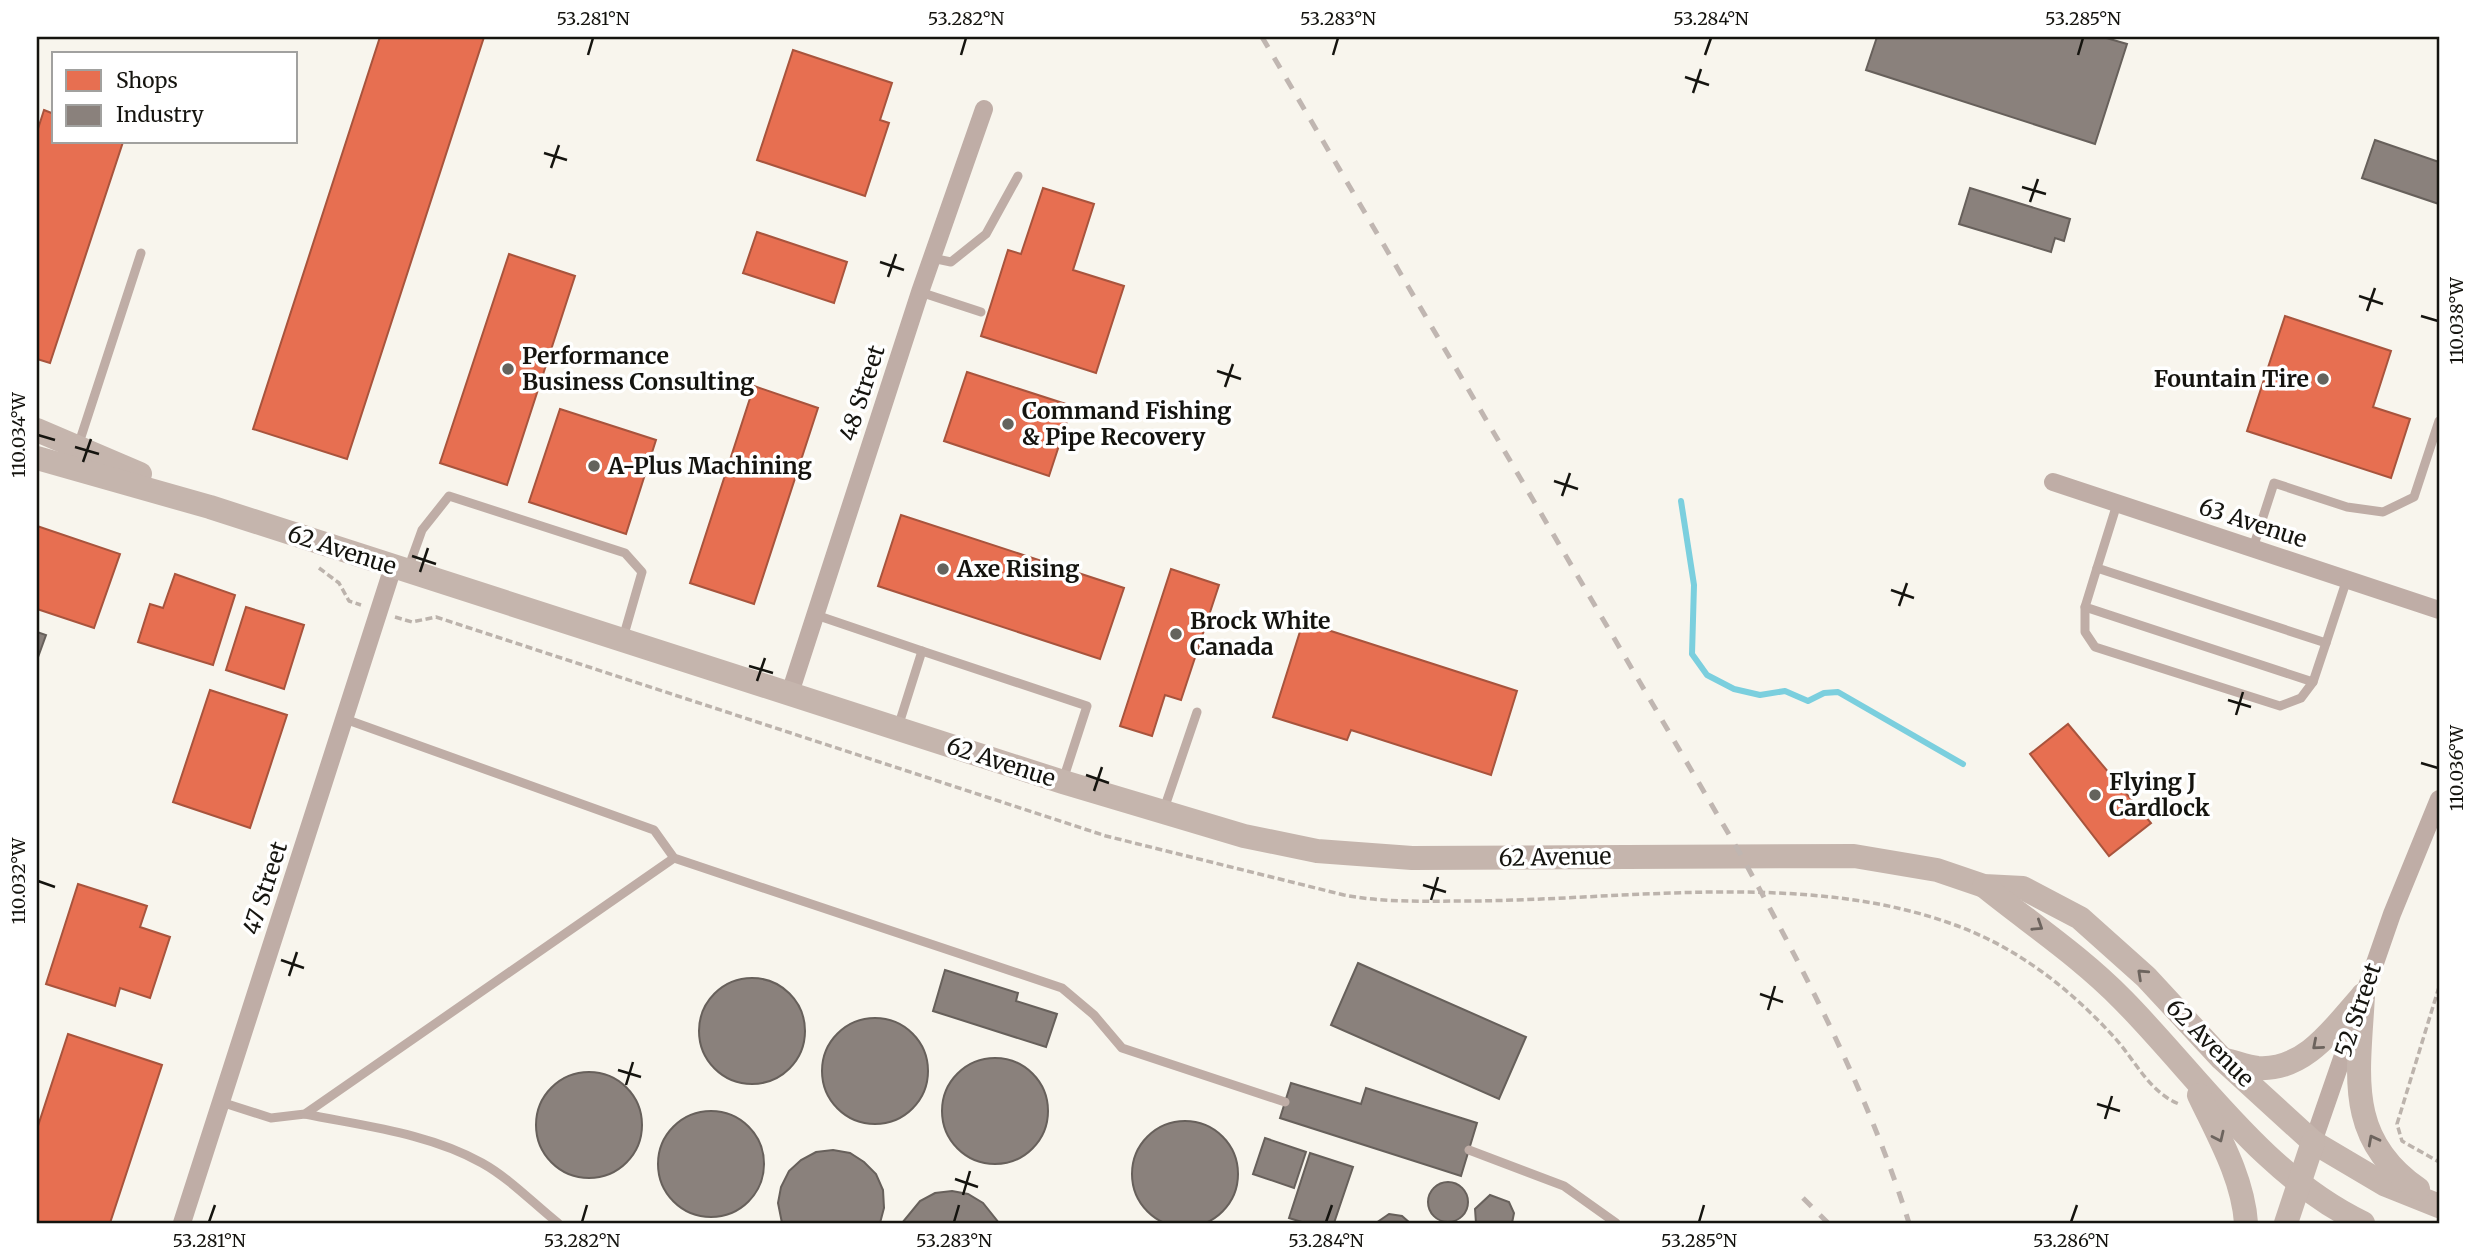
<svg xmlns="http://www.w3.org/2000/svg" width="2476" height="1260" viewBox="0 0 2476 1260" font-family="Merriweather,serif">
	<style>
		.shops { fill: #e76f51; stroke: #a8543d; stroke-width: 2 }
		.industry { fill: #8a817c; stroke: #67605b; stroke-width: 2 }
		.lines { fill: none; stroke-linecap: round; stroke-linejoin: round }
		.stream { stroke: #7bcfde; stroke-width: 6 }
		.path { stroke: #bcb3ac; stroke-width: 3.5; stroke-dasharray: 7 3.5; stroke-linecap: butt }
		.service { stroke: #bfada6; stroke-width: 9 }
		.minor { stroke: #bfada6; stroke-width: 18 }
		.secondary { stroke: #c5b5ad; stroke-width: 24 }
		.rail { stroke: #c0b6b1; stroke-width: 5; stroke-dasharray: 12 12; stroke-linecap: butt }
		.oneway { stroke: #6d645e }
		.ticks { fill: none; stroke: #15140f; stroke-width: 2.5 }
		.poi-dot { fill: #64635d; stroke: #fff; stroke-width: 2.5 }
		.labels { text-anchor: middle; stroke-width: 7; stroke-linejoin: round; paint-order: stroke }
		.poi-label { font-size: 23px; font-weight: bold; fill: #15140f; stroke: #fff; text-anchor: start }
		.street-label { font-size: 23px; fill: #15140f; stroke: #fff }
		.neatline { fill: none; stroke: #15140f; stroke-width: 2.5 }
		.ticks-label { font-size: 18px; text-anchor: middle; fill: #15140f }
	</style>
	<rect width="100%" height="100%" fill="#f8f5ed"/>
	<!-- shops -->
	<g class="shops">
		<path d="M380,37h104l-137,422 -94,-30z"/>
		<path d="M793,50l99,33 -12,37 9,3 -24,73 -108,-36z"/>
		<path d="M44,110l10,4v28h69l-73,221 -13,-4v-227z"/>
		<path d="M1043,188l51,16 -21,66 51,16 -28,87 -115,-37 27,-86 13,4z"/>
		<path d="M757,232l90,30 -13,41 -91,-30z"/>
		<path d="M509,254l66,22 -68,209 -67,-22z"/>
		<path d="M2285,316l106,35 -18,56 37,12 -19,59 -144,-47z"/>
		<path d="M967,372l105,34 -23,70 -105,-35z"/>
		<path d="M754,386l64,22 -64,196 -64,-21z"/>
		<path d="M560,409l96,31 -30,94 -97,-32z"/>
		<path d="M901,515l223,73 -24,71 -222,-73z"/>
		<path d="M37,526l83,28 -26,74 -57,-19z"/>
		<path d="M1171,569l48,16 -38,115 -16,-5 -13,41 -32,-10z"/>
		<path d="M175,574l60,21 -22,70 -75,-23 12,-38 13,4z"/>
		<path d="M246,607l58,18 -20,64 -58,-19z"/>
		<path d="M1303,622l214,69 -26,84 -140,-45 -4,10 -74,-23z"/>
		<path d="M210,690l77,25 -37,113 -77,-26z"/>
		<path d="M2068,724l83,99 -42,33 -79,-102z"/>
		<path d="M78,884l69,22 -7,21 30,10 -20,61 -30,-10 -5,18 -69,-22z"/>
		<path d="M68,1034l94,31 -52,158h-73v-94z"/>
	</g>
	<!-- industry -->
	<g class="industry">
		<path d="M1877,37h226l24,7 -32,100 -229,-74z"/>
		<path d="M2375,140l64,22v42l-77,-26z"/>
		<path d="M1970,188l100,31 -6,22 -9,-3 -4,14 -92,-28z"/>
		<path d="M37,632l9,3 -9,25z"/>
		<path d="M1358,963l168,74 -27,62 -168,-74z"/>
		<path d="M945,970l73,23 -2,8 41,13 -11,33 -113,-36z"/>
		<circle cx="752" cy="1031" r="53"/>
		<circle cx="875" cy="1071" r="53"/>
		<circle cx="995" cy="1111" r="53"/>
		<circle cx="589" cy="1125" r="53"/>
		<path d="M1291,1083l70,21 5,-16 111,35 -16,53 -181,-58z"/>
		<circle cx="711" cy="1164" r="53"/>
		<circle cx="1185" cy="1174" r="53"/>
		<path d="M1265,1138l41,14 -12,36 -41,-14z"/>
		<path d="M833,1150l17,3 14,9 12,12 7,16 1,18 -4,15h-98l-4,-20 3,-16 8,-16 12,-11 15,-8z"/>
		<path d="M1310,1153l43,14 -19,56h-29l-16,-5z"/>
		<circle cx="1448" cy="1202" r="20"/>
		<path d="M952,1191l16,3 15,9 16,20h-97l18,-22 15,-8z"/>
		<path d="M1490,1195l19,7 5,11 -2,10h-36l-1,-14z"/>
		<path d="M1389,1214l13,2 8,7h-34z"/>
	</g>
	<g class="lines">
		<!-- stream -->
		<path class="stream" d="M1681,501l13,84 -2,69 15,21 27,14 26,6 25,-4 23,10 16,-8 14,-1 125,72"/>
		<!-- path -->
		<g class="path">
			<path d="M319,568l20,15 10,18 12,4"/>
			<path d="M395,617l17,5 24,-5 670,219 238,59c42,8 84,6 127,6 155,-1 336,-31 484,24 63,23 114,63 159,112 21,23 35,55 65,67"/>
			<path d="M2439,987l-42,137 5,17 37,21"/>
		</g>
		<!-- service -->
		<g class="service">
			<path d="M932,258l19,4 35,-28 32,-58"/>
			<path d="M920,292l61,20"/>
			<path d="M78,446l63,-193"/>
			<path d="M2117,504l-20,64 229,75 21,-64"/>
			<path d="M2253,548l21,-65 73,24 36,5 31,-15 25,-76"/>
			<path d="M2097,568l-12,39 228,75 13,-39"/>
			<path d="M408,569l14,-39 27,-34 176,57 17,19 -19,66"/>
			<path d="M2085,607v25l10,15 185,59 21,-8 12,-16"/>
			<path d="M816,615l106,36"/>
			<path d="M345,719l309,111 20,28 388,130 32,27 28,33 163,54"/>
			<path d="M898,727l24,-76 165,55 -24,74"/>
			<path d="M1164,809l33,-97"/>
			<path d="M221,1102l50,16 34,-4 369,-256"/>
			<path d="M305,1114c58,12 124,19 177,49 27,15 51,40 76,60"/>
			<path d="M1469,1150l95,36 52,37"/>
		</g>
		<!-- minor -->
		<g class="minor">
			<path d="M2053,482l386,128"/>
			<path d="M790,693l130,-401 64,-183"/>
			<path d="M2313,1142l79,-228 47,-115"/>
			<path d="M182,1223l211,-656"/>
		</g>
		<!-- secondary -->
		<g class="secondary">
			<path d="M37,430l103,44"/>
			<path d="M37,458l173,49 853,275 181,54 73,15 95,7 442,-2 83,14 47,16 39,2 57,30 66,59 76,82 91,83 71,42 55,22"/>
			<path d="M1984,886c47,38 96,70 139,114 76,77 140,175 240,223"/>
			<path d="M2363,995c-4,78 -19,143 55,194"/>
			<path d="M2225,1060c10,2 22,7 33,8 48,3 77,-42 105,-73"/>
			<path d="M2199,1095c19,40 44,83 47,128"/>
			<path d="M2286,1223l27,-81"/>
		</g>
		<!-- rail -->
		<g class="rail">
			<path d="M1262,37l479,818c65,119 127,238 168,368"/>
			<path d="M1803,1198l25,25"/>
		</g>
	</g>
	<!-- one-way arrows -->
	<defs><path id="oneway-chevron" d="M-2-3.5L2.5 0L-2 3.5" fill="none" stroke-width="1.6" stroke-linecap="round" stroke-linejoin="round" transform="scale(1.75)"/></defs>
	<g class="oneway">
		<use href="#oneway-chevron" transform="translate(2038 926) rotate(33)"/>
		<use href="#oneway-chevron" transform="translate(2142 974) rotate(-137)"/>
		<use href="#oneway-chevron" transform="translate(2317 1045) rotate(139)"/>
		<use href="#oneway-chevron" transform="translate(2219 1137) rotate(65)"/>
		<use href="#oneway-chevron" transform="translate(2373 1140) rotate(-118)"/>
	</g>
	<!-- ticks -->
	<path class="ticks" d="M588,55l5,-17M961,55l5,-17M1333,55l5,-17M1705,55l6,-17M2078,55l5,-17M1685,77l24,8M1693,93l8,-24M544,153l23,7M551,168l8,-23M2022,187l24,7M2030,202l8,-23M880,262l24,8M888,277l8,-23M2359,296l24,8M2367,311l8,-23M2421,316l17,5M1217,371l24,8M1225,387l8,-23M38,435l17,5M75,447l24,7M83,462l8,-23M1554,481l24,8M1562,496l8,-23M412,556l24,8M420,572l8,-24M1891,590l23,8M1899,606l8,-23M749,666l24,7M757,681l8,-23M2228,700l23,7M2236,715l7,-23M2421,763l17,5M1086,775l23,8M1094,791l8,-24M38,881l17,6M1423,885l23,7M1431,900l7,-23M281,960l23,8M289,976l8,-24M1760,994l23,8M1768,1010l7,-24M618,1070l23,7M626,1085l7,-23M2097,1104l23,7M2105,1119l7,-23M955,1179l23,8M963,1195l7,-24M209,1222l6,-17M582,1222l5,-17M954,1222l5,-17M1326,1222l6,-17M1699,1222l5,-17M2071,1222l6,-17"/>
	<!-- markers -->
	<g class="poi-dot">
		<circle cx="508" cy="369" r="7"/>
		<circle cx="2323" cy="379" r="7"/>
		<circle cx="1008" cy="424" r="7"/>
		<circle cx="594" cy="466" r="7"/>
		<circle cx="943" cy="569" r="7"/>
		<circle cx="1176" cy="634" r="7"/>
		<circle cx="2095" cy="795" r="7"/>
	</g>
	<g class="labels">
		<!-- poi labels -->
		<g class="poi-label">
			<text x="522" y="364">Performance<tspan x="522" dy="26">Business Consulting</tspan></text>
			<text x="2309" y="387" text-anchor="end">Fountain Tire</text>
			<text x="1022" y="419">Command Fishing<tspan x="1022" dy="26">&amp; Pipe Recovery</tspan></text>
			<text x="608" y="474">A-Plus Machining</text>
			<text x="957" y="577">Axe Rising</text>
			<text x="1190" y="629">Brock White<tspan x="1190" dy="26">Canada</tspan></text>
			<text x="2109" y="790">Flying J<tspan x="2109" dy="26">Cardlock</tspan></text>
		</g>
		<!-- street labels -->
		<g class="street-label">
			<text transform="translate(862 393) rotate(-72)" y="8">48 Street</text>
			<text transform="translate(2253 523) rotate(18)" y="8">63 Avenue</text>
			<text transform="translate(342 550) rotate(18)" y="8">62 Avenue</text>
			<text transform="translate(1001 762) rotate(18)" y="8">62 Avenue</text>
			<text transform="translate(1555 857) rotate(-1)" y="8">62 Avenue</text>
			<text transform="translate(265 888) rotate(-72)" y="8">47 Street</text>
			<text transform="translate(2358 1010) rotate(-71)" y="8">52 Street</text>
			<text transform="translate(2210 1043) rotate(45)" y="8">62 Avenue</text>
		</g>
	</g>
	<!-- border -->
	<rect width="2476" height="1260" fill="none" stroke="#ffffff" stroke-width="77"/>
	<!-- legend -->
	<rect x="52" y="52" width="245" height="91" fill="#ffffff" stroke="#a1a19f" stroke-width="2"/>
	<rect x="66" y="70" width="35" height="21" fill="#e76f51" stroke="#a1a19f" stroke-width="2"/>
	<text x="116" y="88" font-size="21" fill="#15140f">Shops</text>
	<rect x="66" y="105" width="35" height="21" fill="#8a817c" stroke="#a1a19f" stroke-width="2"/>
	<text x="116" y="122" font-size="21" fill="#15140f">Industry</text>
	<rect x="38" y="38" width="2400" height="1184" class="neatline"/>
	<g class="ticks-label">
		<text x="593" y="25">53.281°N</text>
		<text x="966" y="25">53.282°N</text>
		<text x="1338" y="25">53.283°N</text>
		<text x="1711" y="25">53.284°N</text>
		<text x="2083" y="25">53.285°N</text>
		<text transform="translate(2457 321) rotate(-90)" y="6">110.038°W</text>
		<text transform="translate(19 435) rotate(-90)" y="6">110.034°W</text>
		<text transform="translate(2457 768) rotate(-90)" y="6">110.036°W</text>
		<text transform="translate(19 881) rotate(-90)" y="6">110.032°W</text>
		<text x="209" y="1247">53.281°N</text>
		<text x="582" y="1247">53.282°N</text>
		<text x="954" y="1247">53.283°N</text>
		<text x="1326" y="1247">53.284°N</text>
		<text x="1699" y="1247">53.285°N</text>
		<text x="2071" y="1247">53.286°N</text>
	</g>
</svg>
